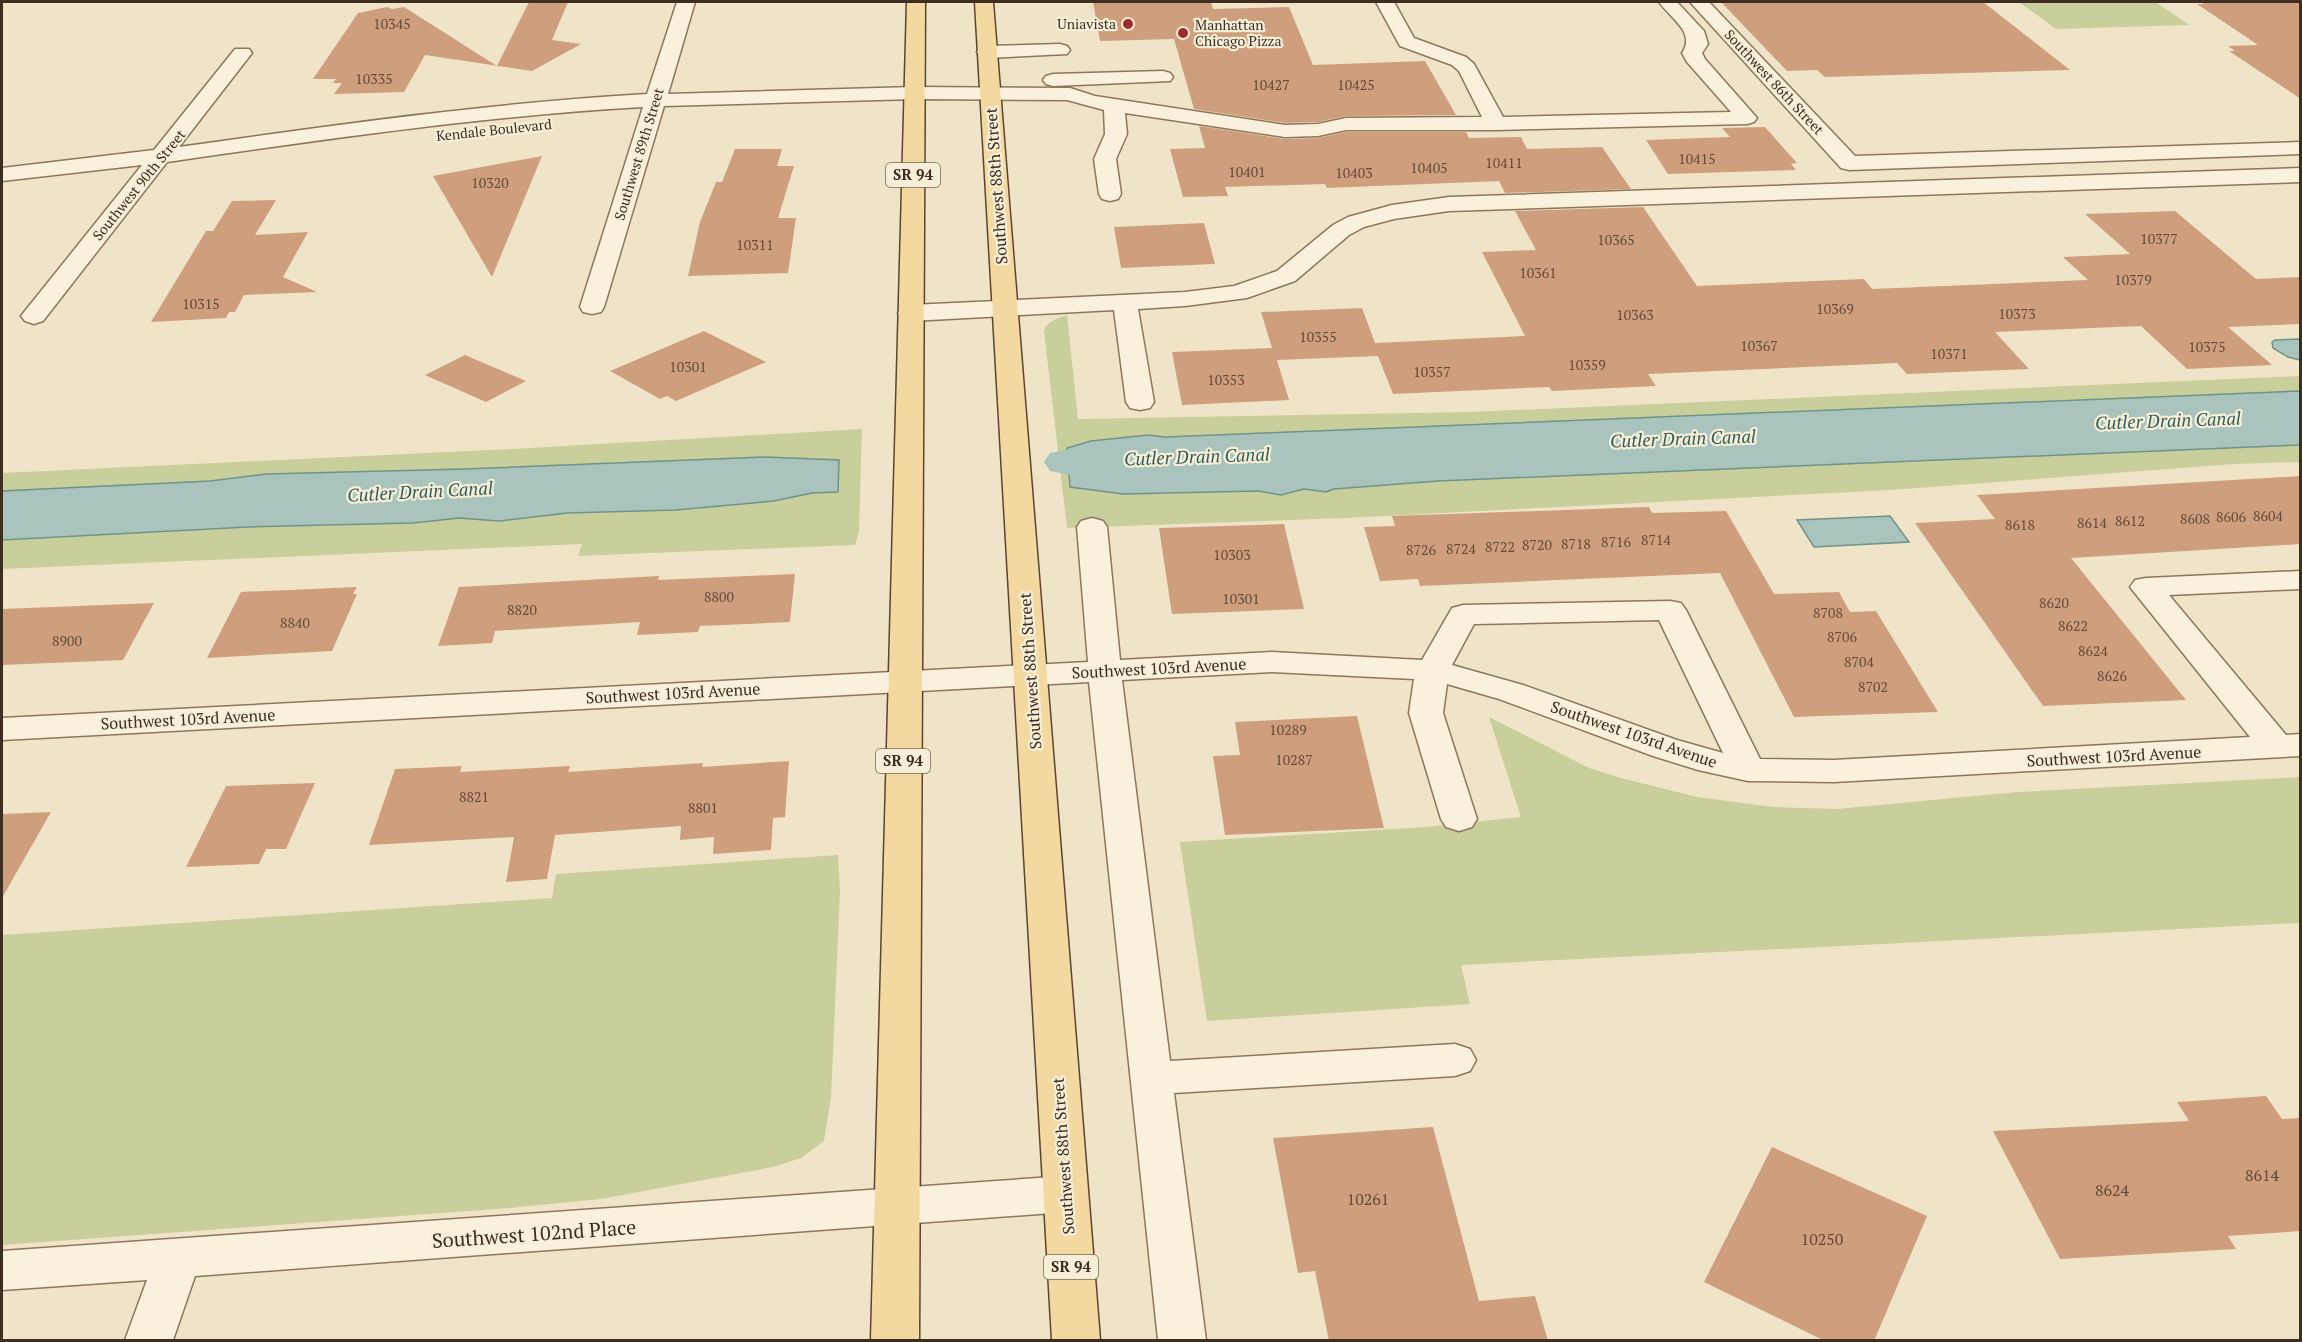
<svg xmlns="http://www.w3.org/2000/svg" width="2302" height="1342" viewBox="0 0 2302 1342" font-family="'PT Serif',serif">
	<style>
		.green { fill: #c9cf9b }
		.water { fill: #a9c4bc; stroke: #6f938a; stroke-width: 1.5 }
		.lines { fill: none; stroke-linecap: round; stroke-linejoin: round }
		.canal { fill: #a9c4bc; fill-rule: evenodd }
		.building { fill: #cf9f7d }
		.minor-casing { stroke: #8d765c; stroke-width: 3 }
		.major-casing { stroke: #5b4430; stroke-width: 3 }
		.minor { fill: #faf1dc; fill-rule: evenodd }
		.major { fill: #f3d9a0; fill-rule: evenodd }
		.poi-dot { fill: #9e2a2b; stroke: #f7eed8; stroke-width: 2 }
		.labels { text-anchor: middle; stroke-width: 4.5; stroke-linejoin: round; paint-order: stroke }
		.number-label { font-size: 14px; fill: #624a37 }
		.far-poi-label { font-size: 14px; fill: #3d2e20; stroke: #f7eed8; text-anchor: end }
		.far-street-label { font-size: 14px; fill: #3d2e20; stroke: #f7eed8 }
		.shield { fill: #f7eed8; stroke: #756857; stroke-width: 1.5 }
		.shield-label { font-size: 15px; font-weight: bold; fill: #3d2e20 }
		.street-label { font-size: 16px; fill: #3d2e20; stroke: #f7eed8 }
		.near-number-label { font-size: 16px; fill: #624a37 }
		.water-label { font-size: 18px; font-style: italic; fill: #2f5d5a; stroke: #f7eed8 }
		.near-street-label { font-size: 20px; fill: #3d2e20; stroke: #f7eed8 }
	</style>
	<rect width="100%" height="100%" fill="#f0e4c8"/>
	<!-- green -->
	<g class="green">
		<path d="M2019,2h136l35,23 -134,4z"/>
		<path d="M1067,315l11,104 392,-7 830,-36v15l-1010,41 -125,5 -29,-1 -69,25h7l2,11 -5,15 52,7 135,-3c18,6 30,-1 48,-2 10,-1 18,4 28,0l104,-8 862,-36v17l-65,2 -344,26 -545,28 -279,10 -23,-197c3,-10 14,-13 23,-16z"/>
		<path d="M862,429l-3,103 -4,13 -277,11 4,-12 -580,25v-29l246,-13 165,-4 46,-5 40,3 68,-8 109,-3 98,-9 38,-8 26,-1 1,-32 -73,-3 -301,12 -199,5 -56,7 -208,10v-18l510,-24z"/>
		<path d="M1489,717l100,51 32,10 76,19 76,10 64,2 181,-17 282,-15v146l-839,42 9,39 -263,17 -27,-179 245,-15 96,-10z"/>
		<path d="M838,855l2,36 -9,207 -7,43 -23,17 -28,9 -172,32 -91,9 -508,37v-310l550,-37 4,-24z"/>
	</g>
	<!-- water -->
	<g class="water">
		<path d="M2300,339v21l-12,-3 -15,-9 -1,-6 3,-2z"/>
		<path d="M2300,391v54l-862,36 -104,8 -8,3 -22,-3 -23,6 -23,-4 -135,3 -53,-7 -1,-14 7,-1 -2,-11h-7v-13l24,-7 57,-6 17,2 125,-5z"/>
		<path d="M766,457l73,3 -1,32 -26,1 -38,8 -98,9 -109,3 -68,8 -40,-3 -46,5 -165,4 -246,13v-49l208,-10 56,-7 199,-5z"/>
		<path d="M1890,516l19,26 -95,5 -17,-27z"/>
	</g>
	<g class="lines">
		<!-- canal -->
		<path class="canal" d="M1139,448l15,3 6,9 -6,9c-29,7 -75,9 -104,2l-6,-9 6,-9 15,-3z"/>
	</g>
	<!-- building -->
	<g class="building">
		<path d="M529,2h39l-16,38 29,4 -49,27 -107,-16 -21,37 -70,2 8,-11h-9l3,-4h-23l45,-66 29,-6 5,2 12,-2 93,59z"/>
		<path d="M1093,2h118l2,7 76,-2 24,58 112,-4 31,54 -110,1 -28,6 -33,1 -91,-14 -20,-70 -74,2z"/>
		<path d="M1721,2h262l87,68 -245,7 -8,-7 -30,1z"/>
		<path d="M2200,2h101v97l-72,-48h6l-7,-5 30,-1 -61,-41h7z"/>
		<path d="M1199,126l86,13 33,-1 28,-6h120l3,6 52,-1 6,12 75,-2 29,42 -126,4 -6,-12 -172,7 -2,-4 -100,3 3,9 -45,1 -13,-48 35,-1z"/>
		<path d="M1765,127l32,36 -6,1 5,6 -128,4 -22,-34 84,-3 -8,-9z"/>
		<path d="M735,149h47l-5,17h17l-16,52h18l-8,55 -100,3 12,-54 16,-40h6z"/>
		<path d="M542,156l-50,121 -59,-101z"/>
		<path d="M276,200l-21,35 53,-3 -25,45 34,15 -73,3 -9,17h-6l-3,6 -75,4 55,-91h7l19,-30z"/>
		<path d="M1643,207l54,79 167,-7 8,10 216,-9 -25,-23 67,-3 -45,-40 90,-3 81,68 45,-2v47l-73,3 44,38 -85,4 -46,-43 -146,6 34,37 -122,5 -10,-11 -249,11 8,12 -104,5 -3,-4 -156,7 -15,-38 -101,4 12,40 -107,5 -10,-53 100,-4 -11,-36 101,-4 13,35 150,-7 -43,-84 54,-2 -21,-39z"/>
		<path d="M1204,223l11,41 -94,4 -7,-41z"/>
		<path d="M704,331l62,31 -90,39 -9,-5 -7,3 -50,-28z"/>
		<path d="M465,355l61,26 -40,21 -61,-27z"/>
		<path d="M2301,476v68l-230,14 115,142 -143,6 -128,-183 80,-4 -18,-24z"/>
		<path d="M1649,507l3,6 74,-2 48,83 65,-2 11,20 26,-1 62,101 -144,5 -74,-144 -300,13 -2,-7 -38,2 -16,-54 31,-1 -3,-10z"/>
		<path d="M1284,524l20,85 -132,5 -13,-86z"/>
		<path d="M795,574l-5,48 -90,4 -2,6 -61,3 3,-13 -145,9 -3,12 -54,3 21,-59 200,-11 -1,4z"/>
		<path d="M357,587l-4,7h4l-25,57 -125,7 34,-66z"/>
		<path d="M154,603l-31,57 -121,5v-56z"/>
		<path d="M1357,716l27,112 -159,7 -12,-79 27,-1 -5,-33z"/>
		<path d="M789,761l-4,56 -12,1 -2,32 -58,4 1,-17 -34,3 1,-14 -126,9 -8,44 -41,3 8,-45 -145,8 26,-76 67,-3 -2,6 110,-6 -2,6 135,-9 -1,4z"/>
		<path d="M315,783l-29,66h-20l-7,15 -73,3 40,-81z"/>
		<path d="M51,812l-49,86v-84z"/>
		<path d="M2266,1096l16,23 19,-1v113l-73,5 8,13 -176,10 -67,-128 196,-10 -12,-19z"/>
		<path d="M1433,1127l46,174 56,-5 13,45h-219l-14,-70 -17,2 -25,-135z"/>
		<path d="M1772,1147l155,69 -53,125h-49l-121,-59z"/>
	</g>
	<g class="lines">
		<defs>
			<g id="minor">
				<path d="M677,2h18l-27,92 247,-7 155,1 25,8 190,29 33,-1 28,-6 136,-1 -23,-46 -7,-6 -52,-19 -24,-44h18l20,36 52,19 8,7 29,53 228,-5 -44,-50 -5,-9c14,-21 -11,-34 -23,-51h18l27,29 4,13 -6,9 3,6 52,59 -3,4 -7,2 -251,6h-150l-28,6 -33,1 -160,-24 2,21 -11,25 5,35 -3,5 -8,2 -8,-2 -3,-5 -5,-35 11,-25 -1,-24 -37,-10 -152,-1 -251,7 -60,201 -3,5 -9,2 -9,-2 -3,-5 63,-200c-160,9 -317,32 -476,55l-124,159 -9,3 -9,-3 -4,-5 121,-151 -140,16v-13l152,-18 81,-101h14l3,4 -73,94c156,-22 311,-44 468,-53z"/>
				<path d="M1690,2h19l146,154 445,-14v12l-451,16 -8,-2z"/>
				<path d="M1060,44l7,2 3,4 -3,4 -80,4 -7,-2 -3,-4 3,-4 7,-2z"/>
				<path d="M1163,71l7,2 3,4 -3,4 -117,5 -7,-2 -3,-4 3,-4 7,-2z"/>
				<path d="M2300,168v14l-851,29 -55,8 -30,8 -15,8 -54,46 -48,17 -62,8 -47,3 16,93 -4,6 -10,2 -10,-2 -4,-6 -12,-92 -203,11 -9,-3 -4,-5 4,-5 9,-3 274,-13 49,-6 43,-15 56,-46 15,-8 44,-12 57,-8z"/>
				<path d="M1092,518l11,3 4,6 13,133 152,-8 150,8 30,-52 11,-3 207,-4 11,2 5,7 74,149 74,1 416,-23 -120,-150 5,-7 11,-2 154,-7v18l-131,6 117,140 14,-1v22l-466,26 -86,-1 -50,-11 -45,-14 -154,-57 -52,-15 -4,29 34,106 -5,8 -13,4 -13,-4 -5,-8 -32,-106 5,-34 -142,-7 -150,8 48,381 285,-17 15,5 6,11 -6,11 -15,5 -281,17 32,247h-48l-69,-658 -1087,58v-22l1086,-56 -11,-135 4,-6zM1659,620l64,133 -46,-13 -154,-55 -71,-20 22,-41z"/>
				<path d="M1066,1176l16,5 6,13 -6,13 -16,5 -871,64 -22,64h-48l22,-60 -145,10v-39z"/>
			</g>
			<g id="major">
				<path d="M907,2h18l-6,1338h-48z"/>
				<path d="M975,2h18l107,1338h-48z"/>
			</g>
		</defs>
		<!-- minor casing -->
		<use href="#minor" class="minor-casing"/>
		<!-- major casing -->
		<use href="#major" class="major-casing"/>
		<!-- minor -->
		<use href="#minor" class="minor"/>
		<!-- major -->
		<use href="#major" class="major"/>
	</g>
	<!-- markers -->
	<g class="poi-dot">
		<circle cx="1128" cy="24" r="6"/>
		<circle cx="1183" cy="33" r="6"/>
	</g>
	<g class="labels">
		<!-- number labels -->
		<g class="number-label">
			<text x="392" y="29">10345</text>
			<text x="374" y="84">10335</text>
			<text x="1271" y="90">10427</text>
			<text x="1356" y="90">10425</text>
			<text x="1697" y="164">10415</text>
			<text x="1504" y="168">10411</text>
			<text x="1429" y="173">10405</text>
			<text x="1247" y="177">10401</text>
			<text x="1354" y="178">10403</text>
			<text x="490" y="188">10320</text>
			<text x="2159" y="244">10377</text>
			<text x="1616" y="245">10365</text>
			<text x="755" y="250">10311</text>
			<text x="1538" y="278">10361</text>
			<text x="2133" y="285">10379</text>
			<text x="201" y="309">10315</text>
			<text x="1835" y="314">10369</text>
			<text x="2017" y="319">10373</text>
			<text x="1635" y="320">10363</text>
			<text x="1318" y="342">10355</text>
			<text x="1759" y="351">10367</text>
			<text x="2207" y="352">10375</text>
			<text x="1949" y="359">10371</text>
			<text x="1587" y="370">10359</text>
			<text x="688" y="372">10301</text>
			<text x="1432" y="377">10357</text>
			<text x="1226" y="385">10353</text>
			<text x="2268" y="521">8604</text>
			<text x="2231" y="522">8606</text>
			<text x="2195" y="524">8608</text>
			<text x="2130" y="526">8612</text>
			<text x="2092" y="528">8614</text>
			<text x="2020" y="530">8618</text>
			<text x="1656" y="545">8714</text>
			<text x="1616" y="547">8716</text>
			<text x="1576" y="549">8718</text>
			<text x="1537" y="550">8720</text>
			<text x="1500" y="552">8722</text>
			<text x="1461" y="554">8724</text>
			<text x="1421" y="555">8726</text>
			<text x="1232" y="560">10303</text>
			<text x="719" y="602">8800</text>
			<text x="1241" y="604">10301</text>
			<text x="2054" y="608">8620</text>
			<text x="522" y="615">8820</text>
			<text x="1828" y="618">8708</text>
			<text x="295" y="628">8840</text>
			<text x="2073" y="631">8622</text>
			<text x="1842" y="642">8706</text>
			<text x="67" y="646">8900</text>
			<text x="2093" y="656">8624</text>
			<text x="1859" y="667">8704</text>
			<text x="2112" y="681">8626</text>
			<text x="1873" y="692">8702</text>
			<text x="1288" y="735">10289</text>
			<text x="1294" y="765">10287</text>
			<text x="474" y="802">8821</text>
			<text x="703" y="813">8801</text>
		</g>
		<!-- far-poi labels -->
		<g class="far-poi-label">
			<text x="1116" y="29">Uniavista</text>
			<text x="1195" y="30" text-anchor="start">Manhattan<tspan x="1195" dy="16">Chicago Pizza</tspan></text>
		</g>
		<!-- far-street labels -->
		<g class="far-street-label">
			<text transform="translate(1774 82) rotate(47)" y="5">Southwest 86th Street</text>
			<text transform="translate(494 130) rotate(-6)" y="5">Kendale Boulevard</text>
			<text transform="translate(639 154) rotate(-73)" y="5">Southwest 89th Street</text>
			<text transform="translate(139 185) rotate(-51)" y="5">Southwest 90th Street</text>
		</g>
		<!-- shield labels -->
		<g class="shield">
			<rect x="886" y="163" width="54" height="24" rx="4.5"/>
			<rect x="876" y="749" width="54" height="24" rx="4.5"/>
			<rect x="1044" y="1255" width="54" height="24" rx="4.5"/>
		</g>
		<g class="shield-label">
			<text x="913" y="180">SR 94</text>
			<text x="903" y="766">SR 94</text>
			<text x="1071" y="1272">SR 94</text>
		</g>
		<!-- street labels -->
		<g class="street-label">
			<text transform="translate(996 186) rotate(-94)" y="6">Southwest 88th Street</text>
			<text transform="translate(1159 668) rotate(-3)" y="6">Southwest 103rd Avenue</text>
			<text transform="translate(1030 671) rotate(-94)" y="6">Southwest 88th Street</text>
			<text transform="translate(673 693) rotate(-3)" y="6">Southwest 103rd Avenue</text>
			<text transform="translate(188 719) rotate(-3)" y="6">Southwest 103rd Avenue</text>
			<text transform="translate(1634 734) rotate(19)" y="6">Southwest 103rd Avenue</text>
			<text transform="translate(2114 756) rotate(-3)" y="6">Southwest 103rd Avenue</text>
			<text transform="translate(1063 1156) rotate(-94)" y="6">Southwest 88th Street</text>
		</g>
		<!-- near-number labels -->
		<g class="near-number-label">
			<text x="2262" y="1181">8614</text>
			<text x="2112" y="1196">8624</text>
			<text x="1368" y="1205">10261</text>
			<text x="1822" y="1245">10250</text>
		</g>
		<!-- water labels -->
		<g class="water-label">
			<text transform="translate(2168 421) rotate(-2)" y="6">Cutler Drain Canal</text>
			<text transform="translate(1683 439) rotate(-2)" y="6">Cutler Drain Canal</text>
			<text transform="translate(1197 457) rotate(-2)" y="6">Cutler Drain Canal</text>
			<text transform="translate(420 492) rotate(-3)" y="6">Cutler Drain Canal</text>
		</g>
		<!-- near-street labels -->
		<g class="near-street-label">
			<text transform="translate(534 1234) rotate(-4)" y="7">Southwest 102nd Place</text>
		</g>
	</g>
	<!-- border -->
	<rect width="2302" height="1342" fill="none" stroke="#3d2e20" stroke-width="6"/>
</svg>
